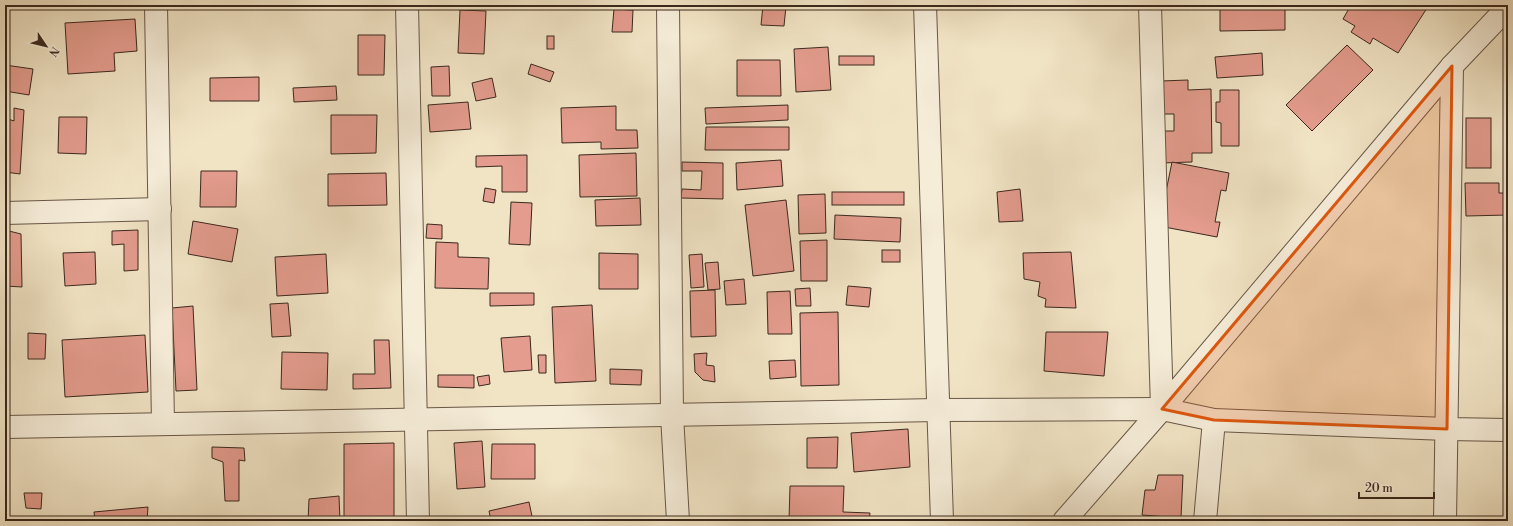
<svg xmlns="http://www.w3.org/2000/svg" width="1513" height="526" viewBox="0 0 1513 526" font-family="'Libre Bodoni',serif">
	<style>
		.building { fill: #e49c8e; stroke: #3b281d }
		.lines { fill: none; stroke-linecap: round; stroke-linejoin: round }
		.minor-casing { stroke: #685747; stroke-width: 24 }
		.tertiary-casing { stroke: #685747; stroke-width: 24 }
		.minor { stroke: #f6edd9; stroke-width: 22 }
		.tertiary { stroke: #f6edd9; stroke-width: 22 }
		.marked { fill: #df570d; fill-opacity: 0.2; stroke: #df570d; stroke-width: 3; stroke-linejoin: round }
	</style>
	<rect width="100%" height="100%" fill="#f1e4c5"/>
	<filter id="stains"><feTurbulence type="fractalNoise" baseFrequency=".005" numOctaves="4"/><feColorMatrix values="0 0 0 0 .2 0 0 0 0 .09 0 0 0 0 .02 0 0 0 .5 -.17"/></filter>
	<radialGradient id="worn" r=".72"><stop offset=".6" stop-color="#630" stop-opacity="0"/><stop offset="1" stop-color="#630" stop-opacity=".3"/></radialGradient>
	<!-- building -->
	<g class="building">
		<path d="M763,5l23,1 -2,20 -23,-1z"/>
		<path d="M1220,5h65v25l-65,1z"/>
		<path d="M1351,5h78l-31,48 -25,-15 -3,6 -19,-12 4,-6 -12,-7z"/>
		<path d="M614,9l19,1 -1,22h-20z"/>
		<path d="M460,10l26,1 -2,43 -26,-1z"/>
		<path d="M135,19l2,32 -23,2 1,18 -47,3 -3,-51z"/>
		<path d="M358,35h27l-1,40h-26z"/>
		<rect x="547" y="36" width="7" height="13"/>
		<path d="M1347,45l26,25 -61,61 -26,-26z"/>
		<path d="M828,47l3,43 -35,2 -2,-43z"/>
		<path d="M1262,53l1,22 -46,3 -2,-21z"/>
		<rect x="839" y="56" width="35" height="9"/>
		<path d="M737,60h43l1,36h-44z"/>
		<path d="M531,64l23,8 -4,10 -22,-8z"/>
		<path d="M5,65l28,4 -4,26 -24,-4z"/>
		<path d="M449,66l1,30h-18l-1,-29z"/>
		<path d="M259,77v24h-49v-23z"/>
		<path d="M492,78l4,19 -20,4 -4,-18z"/>
		<path d="M1188,80v10l23,-1 1,64h-20v9l-31,1v-32h13v-17h-13v-33z"/>
		<path d="M336,86l1,14 -43,2 -1,-14z"/>
		<path d="M1220,90h19v56h-18v-23l-5,-1v-20h4z"/>
		<path d="M468,102l3,27 -41,3 -2,-27z"/>
		<path d="M788,105v15l-82,4 -1,-16z"/>
		<path d="M616,106v24h21l1,18 -37,1v-7l-39,1 -1,-35z"/>
		<path d="M14,108l10,2 -4,64 -15,-2v-54l9,3z"/>
		<path d="M331,115h46l-1,38 -45,1z"/>
		<path d="M59,117h28l-1,37 -28,-1z"/>
		<rect x="1466" y="118" width="25" height="50"/>
		<path d="M706,127h83v23h-84z"/>
		<path d="M636,153l1,43 -57,1 -1,-42z"/>
		<path d="M527,155v37h-25v-26l-26,1v-11z"/>
		<path d="M781,160l2,26 -46,4 -1,-27z"/>
		<path d="M682,162l41,1v36l-42,-1 1,-9 19,1 1,-19h-20z"/>
		<path d="M1172,162l57,11 -3,18 -5,-1 -6,32h5l-3,15 -58,-11z"/>
		<path d="M201,171h36l-1,36h-36z"/>
		<path d="M386,173l1,32 -59,1v-32z"/>
		<path d="M1465,183h34v10h9v22l-42,1z"/>
		<path d="M485,188l11,2 -2,13 -11,-2z"/>
		<path d="M1020,189l3,32 -24,1 -2,-30z"/>
		<rect x="832" y="192" width="72" height="13"/>
		<path d="M825,194l1,39 -27,1 -1,-39z"/>
		<path d="M640,198l1,27 -45,1 -1,-26z"/>
		<path d="M786,200l8,71 -41,5 -8,-71z"/>
		<path d="M511,202l21,1 -2,42 -21,-1z"/>
		<path d="M835,215l66,3 -1,24 -66,-3z"/>
		<path d="M193,221l45,8 -6,33 -44,-8z"/>
		<path d="M427,224l15,1v14l-16,-1z"/>
		<path d="M5,230l16,4 1,53 -17,-1z"/>
		<path d="M138,230v40l-14,1v-27l-12,1v-14z"/>
		<path d="M827,240v41h-26l-1,-40z"/>
		<path d="M436,242l22,1v14l31,1 -1,31 -53,-1z"/>
		<rect x="882" y="250" width="18" height="12"/>
		<path d="M95,252l1,32 -31,2 -2,-33z"/>
		<path d="M1071,252l5,56 -31,-1 1,-8 -8,-3 2,-14 -16,-3 -1,-26z"/>
		<path d="M599,253l39,1v35h-39z"/>
		<path d="M326,254l2,39 -51,3 -2,-39z"/>
		<path d="M702,254l2,33 -13,1 -2,-33z"/>
		<path d="M718,262l2,27 -12,1 -3,-27z"/>
		<path d="M744,279l2,25 -20,1 -2,-24z"/>
		<path d="M848,286l23,2 -2,19 -23,-2z"/>
		<path d="M810,288l1,18h-15l-1,-17z"/>
		<path d="M715,290l1,46 -25,1 -1,-46z"/>
		<path d="M790,291l2,43h-24l-1,-42z"/>
		<path d="M490,293h44v12l-44,1z"/>
		<path d="M288,303l3,33 -19,1 -2,-33z"/>
		<path d="M592,305l4,76 -41,2 -3,-76z"/>
		<path d="M193,306l4,84 -21,1 -4,-83z"/>
		<path d="M838,312l1,73 -38,1 -1,-73z"/>
		<path d="M1046,332h62l-4,44 -60,-5z"/>
		<path d="M28,333l18,1 -1,25h-17z"/>
		<path d="M145,335l3,57 -83,5 -3,-57z"/>
		<path d="M530,336l2,34 -28,2 -3,-34z"/>
		<path d="M374,340h15l2,48 -38,1v-15h22z"/>
		<path d="M282,352l46,1 -1,37 -46,-1z"/>
		<path d="M707,353l-1,12 8,1 1,16 -12,-2 -8,-8 -1,-18z"/>
		<path d="M538,355h8v18h-7z"/>
		<path d="M795,360l1,17 -26,2 -1,-18z"/>
		<path d="M610,369l32,1 -1,15 -31,-1z"/>
		<path d="M438,375h36v13l-36,-1z"/>
		<path d="M489,375l1,9 -11,2 -2,-9z"/>
		<path d="M908,429l2,38 -56,5 -3,-39z"/>
		<path d="M838,437l-1,31h-30v-30z"/>
		<path d="M482,441l3,46 -28,2 -3,-46z"/>
		<path d="M394,443v78h-50v-77z"/>
		<path d="M492,444h43v35h-44z"/>
		<path d="M212,447l32,1 1,13 -6,-1v41h-14l-2,-39 -11,-4z"/>
		<path d="M1158,475h25l-2,43 -39,-3 3,-25h10z"/>
		<path d="M790,486h54l-1,26 27,1 -1,8h-80z"/>
		<path d="M24,493h18l-1,16 -15,-1z"/>
		<path d="M339,496l1,25h-32l1,-22z"/>
		<path d="M529,502l4,19h-42l-2,-10z"/>
		<path d="M148,507l-1,14h-52l-1,-9z"/>
	</g>
	<g class="lines">
		<defs>
			<g id="minor">
				<path d="M156,5l7,419"/>
				<path d="M407,5l11,516"/>
				<path d="M668,5l4,410 6,106"/>
				<path d="M925,5l17,516"/>
				<path d="M1150,5l12,404"/>
				<path d="M5,213l155,-4"/>
				<path d="M5,427l932,-17 225,-1 52,11 233,9 61,1"/>
				<path d="M1205,521l9,-101"/>
				<path d="M1445,521l7,-455"/>
			</g>
			<path id="tertiary" d="M1064,521l98,-112 290,-343 56,-59"/>
		</defs>
		<!-- minor casing -->
		<use href="#minor" class="minor-casing"/>
		<!-- tertiary casing -->
		<use href="#tertiary" class="tertiary-casing"/>
		<!-- minor -->
		<use href="#minor" class="minor"/>
		<!-- tertiary -->
		<use href="#tertiary" class="tertiary"/>
	</g>
	<!-- marked area -->
	<path class="marked" d="M1452,66l-5,363 -233,-9 -52,-11z"/>
	<!-- margin -->
	<rect width="1513" height="526" fill="none" stroke="#f1e4c5" stroke-width="20"/>
	<rect x="6" y="6" width="1501" height="514" fill="none" stroke="#3b281d" stroke-width="2"/>
	<rect x="10" y="10" width="1493" height="506" fill="none" stroke="#3b281d"/>
	<!-- north arrow -->
	<g transform="translate(46 46) rotate(125)" stroke="#f6edd9" stroke-width="3" paint-order="stroke">
	<path d="M0-3L7 15L0 10L-7 15Z" fill="#3b281d"/>
	<text y="-6" font-size="11" font-weight="bold" text-anchor="middle" fill="#3b281d">N</text>
	</g>
	<!-- scale -->
	<path d="M1359 492v6h75v-6" fill="none" stroke="#3b281d" stroke-width="2"/>
	<text x="1365" y="492" font-size="12" fill="#3b281d" stroke="#f6edd9" stroke-width="3" paint-order="stroke">20 m</text>
	<rect width="100%" height="100%" filter="url(#stains)"/>
	<rect width="100%" height="100%" fill="url(#worn)"/>
</svg>
